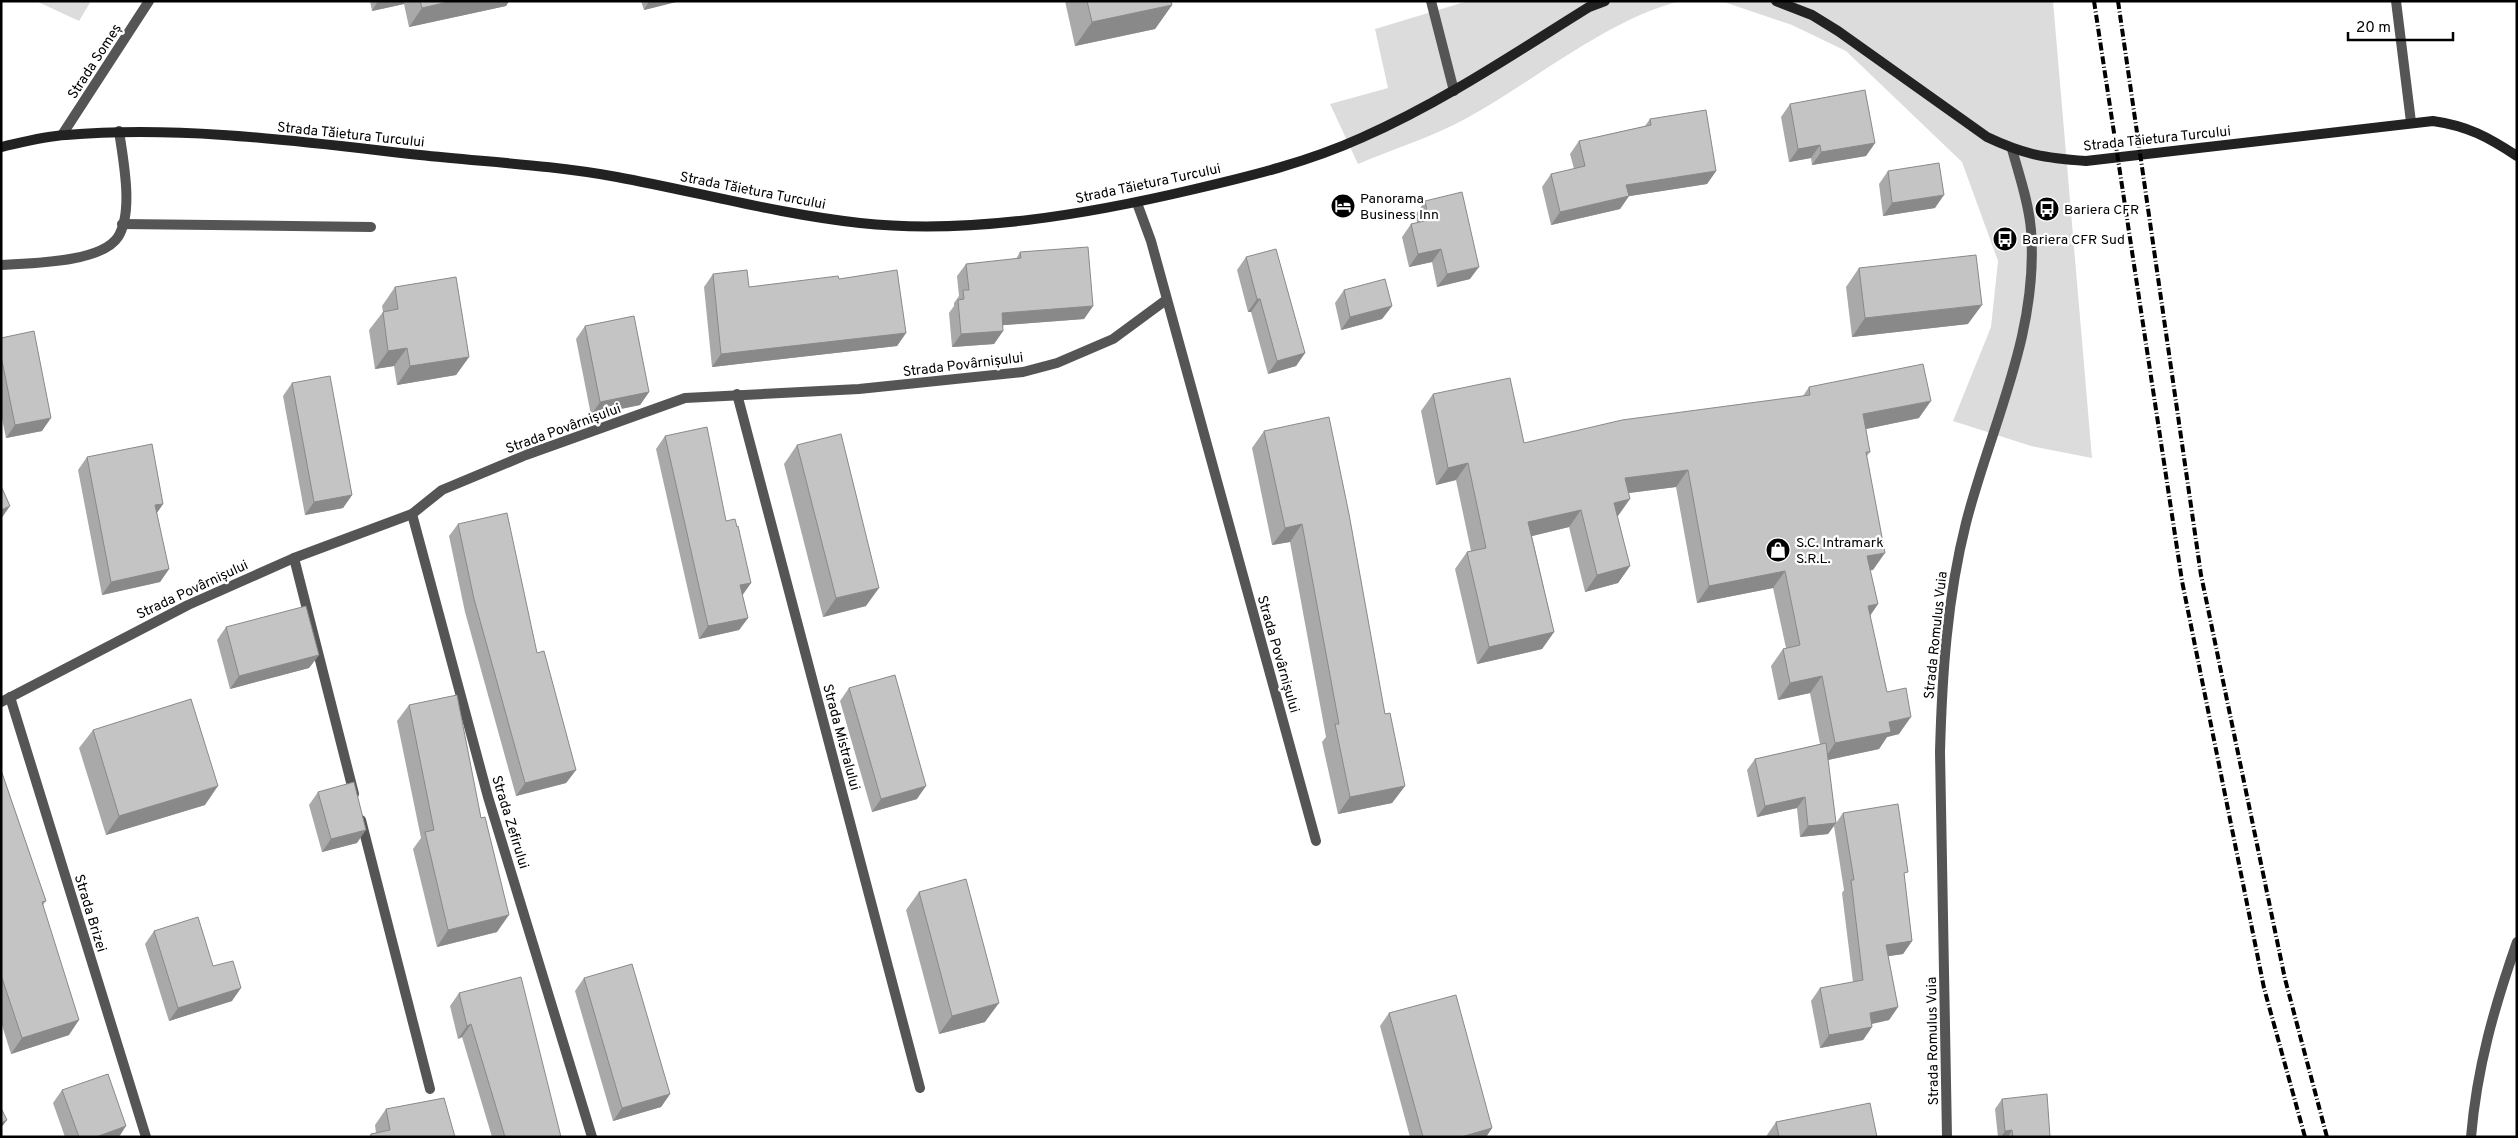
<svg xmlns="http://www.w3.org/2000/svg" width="2518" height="1138" viewBox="0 0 2518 1138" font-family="Overpass,sans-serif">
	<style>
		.green { fill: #dcdcdc }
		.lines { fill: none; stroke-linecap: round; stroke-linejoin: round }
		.minor { stroke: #555; stroke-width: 10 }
		.tertiary { stroke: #555; stroke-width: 10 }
		.secondary { stroke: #222; stroke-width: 10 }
		.rail { stroke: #000; stroke-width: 4; stroke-dasharray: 8 2.5 1 2.5; stroke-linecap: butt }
		.wall { fill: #a9a9a9 }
		.shaded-wall { fill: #898989 }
		.building { fill: #c4c4c4; stroke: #898989 }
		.labels { text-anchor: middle; stroke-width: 4.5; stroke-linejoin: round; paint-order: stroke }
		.street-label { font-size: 14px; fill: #000; stroke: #fff }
		.poi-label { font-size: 14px; fill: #000; stroke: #fff; text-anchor: start }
	</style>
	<rect width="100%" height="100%" fill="#fff"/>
	<!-- green -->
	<g class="green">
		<path d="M36,1h55l-12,20z"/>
		<path d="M1468,1h213c-72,17 -148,81 -214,117 -34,19 -74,31 -109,46l-28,-60 58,-16 -13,-59z"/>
		<path d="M1721,1h332l39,457 -61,-12 -78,-25 38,-94 7,-66 -36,-99 -116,-111 -54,-26z"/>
	</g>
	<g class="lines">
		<!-- minor -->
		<g class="minor">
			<path d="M1431,1l23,90"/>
			<path d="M2396,1l15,121"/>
			<path d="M62,135l87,-134"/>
			<path d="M1137,203l14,38 165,600"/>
			<path d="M122,224l249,3"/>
			<path d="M1,265c29,-2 100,-2 117,-28 16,-25 5,-78 1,-106"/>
			<path d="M737,394l183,694"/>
			<path d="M412,514l76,283 104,340"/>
			<path d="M294,558l60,236"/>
			<path d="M10,697l136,440"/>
			<path d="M1,702l187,-97 106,-47 118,-44 30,-24 84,-35 159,-57 174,-9 164,-17 34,-9 56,-24 53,-39"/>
			<path d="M361,820l69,269"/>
			<path d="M2471,1137c6,-70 23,-129 46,-195"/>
		</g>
		<!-- tertiary -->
		<path class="tertiary" d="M1947,1137l-7,-385c2,-76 7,-154 26,-229 25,-98 73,-189 65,-293 -2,-27 -12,-55 -19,-81"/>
		<!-- secondary -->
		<g class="secondary">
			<path d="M1776,1l36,14 26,16 149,106c38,18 58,21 99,24l347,-40c35,5 55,16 84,35"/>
			<path d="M1,147c22,-5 44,-11 65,-12 117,-10 238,7 354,20 65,7 132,10 197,22 81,15 161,37 243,46 109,12 229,-9 335,-34 56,-13 113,-27 166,-51 80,-35 154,-85 228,-131l16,-6"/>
		</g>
		<!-- rail -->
		<g class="rail">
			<path d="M2094,1l88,580 82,407 41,149"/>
			<path d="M2118,1l83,574 84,404 42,158"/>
		</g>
	</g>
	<!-- wall -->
	<g class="wall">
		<path d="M370,1h139l-3,5 -97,21 -5,-23 -32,7z"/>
		<path d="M641,1h39l-36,9z"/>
		<path d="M1065,1h106l1,4 -17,24 -80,17z"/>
		<path d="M1790,104l85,39 -9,13 -54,9 -1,-7 -22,4 -8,-45z"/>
		<path d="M1650,119l66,52 -9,13 -78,12 -9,13 -69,16 -9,-38 9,-13 23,-5 -4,-15 9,-13 66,-15z"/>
		<path d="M1888,171l47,37 -52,8 -4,-32z"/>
		<path d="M1425,201l45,78 -33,8 -5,-25 -23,5 -7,-30 9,-13 6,-1 -1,-9z"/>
		<path d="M1020,252l73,54 -9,13 -81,6v6l-9,13 -42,3 -3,-34 5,-7v-3l5,-7 -2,-20 9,-12 50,-5z"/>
		<path d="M1246,257l59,96 -9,13 -28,8 -17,-62h-3l-11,-42z"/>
		<path d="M1859,268l109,56 -116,13 -6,-50z"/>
		<path d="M713,274l36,13 90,-8 67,54 -9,13 -185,21 -8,-80z"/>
		<path d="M395,287l74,70 -13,18 -59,10 -3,-19 -19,3 -6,-39 14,-18 -1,-6z"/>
		<path d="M1344,290l48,16 -10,13 -41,11 -6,-27z"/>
		<path d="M585,326l64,66 -9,13 -49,10 -15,-76z"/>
		<path d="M1,338l41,93 -36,7 -5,-24z"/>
		<path d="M292,383l60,112 -9,13 -38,7 -22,-119z"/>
		<path d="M1809,387l110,31 -53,11 4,23 -3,4 6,114h-3l8,34 -8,12 17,76 12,42 -12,3 -8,12 -51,11 8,63 -8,11 -28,3 -3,-29 -40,9 -10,-47 8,-11 65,-15 -10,-51 -32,7 -7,-34 12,-17 3,-1 -13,-60 -76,15 -21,-116 -48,6 -11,23 13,50 -12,17 -33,9 -16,-65 -37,9 22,96 -12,17 -65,15 -22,-95 12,-17 4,-1 -15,-71 -20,5 -15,-74 12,-17 91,49 279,-47z"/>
		<path d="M1264,431l121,283 20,72 -13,17 -54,11 -16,-72 4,-5 -36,-195 -18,3 -20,-97z"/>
		<path d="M665,436l61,85 25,62 -9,11 6,24 -9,12 -40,9 -43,-190z"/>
		<path d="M797,445l69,161 -43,11 -39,-153z"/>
		<path d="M87,457l76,47 -7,10 13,55 -9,13 -58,13 -24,-125z"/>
		<path d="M458,524l118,246 -10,13 -50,13 -51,-184 -16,-76z"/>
		<path d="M226,627l93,28 -10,13 -79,21 -13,-49z"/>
		<path d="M849,688l68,111 -45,13 -32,-111z"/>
		<path d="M409,705l72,113 16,114 -60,15 -24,-98 8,-11 -24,-117z"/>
		<path d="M93,730l112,75 -99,30 -27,-87z"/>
		<path d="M1,770l45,131 -3,4 26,130 -58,19 -10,-32z"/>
		<path d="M318,792l39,51 -35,9 -13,-47z"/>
		<path d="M1843,813l61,64 8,64 -9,13 -15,2 10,51 -9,13 -17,4v3l-9,13 -43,8 -9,-47 9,-13 33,-6 -11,-89 2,-3 -10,-64z"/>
		<path d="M919,892l66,130 -46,12 -33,-124z"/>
		<path d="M154,931l59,35 19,35 -63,20 -24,-77z"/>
		<path d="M584,978l86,116 -9,13 -48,14 -38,-130z"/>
		<path d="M459,993l102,144h-69l-30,-100 -4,2 -8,-33z"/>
		<path d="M1389,1013l103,115 -6,9h-76l-30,-111z"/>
		<path d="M62,1090l57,47h-54l-12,-34z"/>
		<path d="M2002,1099l48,38h-52l-3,-28z"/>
		<path d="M386,1109l69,28h-86l2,-3 5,-1 -1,-8z"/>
		<path d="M1776,1122l101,15h-110v-2z"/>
	</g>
	<!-- shaded-wall -->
	<g class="shaded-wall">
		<path d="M378,1h27l-1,3 -32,7z"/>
		<path d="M452,1h57l-3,5 -97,21 13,-19z"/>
		<path d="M649,1h31l-36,9z"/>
		<path d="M1172,5l-17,24 -80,17 17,-24z"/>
		<path d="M1875,143l-9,13 -54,9 9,-13z"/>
		<path d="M1820,145l-9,13 -22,4 9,-13z"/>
		<path d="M1716,171l-9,13 -90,14 9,-13z"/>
		<path d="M1944,195l-9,13 -52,8 9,-13z"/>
		<path d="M1629,196l-9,13 -69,16 9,-13z"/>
		<path d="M1441,249l-9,13 -23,5 9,-13z"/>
		<path d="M1479,267l-9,12 -33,8 10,-13z"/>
		<path d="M1257,299h3l-9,13h-3z"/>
		<path d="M1982,305l-14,19 -116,13 13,-19z"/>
		<path d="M1093,306l-9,13 -91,7 9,-13z"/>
		<path d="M1392,306l-10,13 -41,11 9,-13z"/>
		<path d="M1003,331l-9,13 -42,3 9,-13z"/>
		<path d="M906,333l-9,13 -185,21 9,-13z"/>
		<path d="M407,348l-13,18 -19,3 13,-18z"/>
		<path d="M1305,353l-9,13 -28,8 9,-13z"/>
		<path d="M469,357l-13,18 -59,10 13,-19z"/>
		<path d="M649,392l-9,13 -49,10 9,-13z"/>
		<path d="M1931,401l-12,17 -68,14 12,-18z"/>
		<path d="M51,418l-9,13 -36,7 9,-13z"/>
		<path d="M1468,463l-12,17 -20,5 12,-17z"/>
		<path d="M1688,470l-12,17 -63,8 12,-17z"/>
		<path d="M352,495l-9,13 -38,7 9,-13z"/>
		<path d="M1630,499l-12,17 -16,4 12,-17z"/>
		<path d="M163,504l-9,13 1,-12z"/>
		<path d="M10,506l-9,13v-9z"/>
		<path d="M1581,510l-12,17 -53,13 12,-18z"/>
		<path d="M1302,524l-12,18 -18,3 13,-17z"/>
		<path d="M1885,553l-12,17 -18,3 12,-17z"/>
		<path d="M1630,566l-12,17 -33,9 12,-17z"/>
		<path d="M169,569l-9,13 -58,13 9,-13z"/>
		<path d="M1785,571l-12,17 -76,15 12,-17z"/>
		<path d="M751,583l-9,13 -2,-11z"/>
		<path d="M879,588l-13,18 -43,11 13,-19z"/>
		<path d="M1878,604l-12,17 2,-15z"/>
		<path d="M748,618l-9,12 -40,9 9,-13z"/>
		<path d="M1554,632l-12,17 -65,15 12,-17z"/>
		<path d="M319,655l-10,13 -79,21 9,-13z"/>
		<path d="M1822,676l-12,17 -32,7 12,-17z"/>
		<path d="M1911,717l-12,17 -12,3 -8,12 -56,12 12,-18 54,-21z"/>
		<path d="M576,770l-10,13 -50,13 9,-13z"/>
		<path d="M218,786l-13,19 -99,30 13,-19z"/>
		<path d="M926,786l-9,13 -45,13 9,-13z"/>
		<path d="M1405,786l-13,17 -54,11 12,-17z"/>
		<path d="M1805,797l-8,11 -40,9 8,-11z"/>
		<path d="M1836,823l-8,11 -28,3 8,-11z"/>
		<path d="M366,830l-9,13 -35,9 9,-13z"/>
		<path d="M509,915l-12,17 -60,15 11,-17z"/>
		<path d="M1912,941l-9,13 -26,4 9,-13z"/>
		<path d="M241,988l-9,13 -63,20 9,-13z"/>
		<path d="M999,1003l-14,19 -46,12 13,-18z"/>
		<path d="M1898,1007l-9,13 -28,6 9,-13z"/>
		<path d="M79,1020l-10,15 -58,19 11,-16z"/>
		<path d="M471,1024l-9,13 -4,2 9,-13z"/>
		<path d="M1872,1027l-9,13 -43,8 9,-13z"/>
		<path d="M670,1094l-9,13 -48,14 9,-13z"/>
		<path d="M7,1120l-6,8v-5z"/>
		<path d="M126,1126l-7,11h-23z"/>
		<path d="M1492,1128l-6,9h-25z"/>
		<path d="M2012,1130l-4,7h-7l4,-6z"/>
	</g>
	<!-- building -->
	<g class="building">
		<path d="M420,1h32l-30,7z"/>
		<path d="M1087,1h84l1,4 -80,17z"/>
		<path d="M1865,90l10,53 -54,9 -1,-7 -22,4 -8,-45z"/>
		<path d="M1706,110l10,61 -90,14 3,11 -69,16 -9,-38 34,-8 -6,-25 72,-16 -1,-6z"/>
		<path d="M1939,163l5,32 -52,8 -4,-32z"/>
		<path d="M1462,192l17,75 -32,7 -6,-25 -23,5 -7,-30 18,-4 -4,-19z"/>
		<path d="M1088,247l5,59 -91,7 1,18 -42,3 -3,-34 6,-1 -1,-9h6l-3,-26 55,-6 -1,-6z"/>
		<path d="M1276,249l29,104 -28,8 -17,-62h-3l-11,-42z"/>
		<path d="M1976,255l6,50 -117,13 -6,-50z"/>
		<path d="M747,270l2,17 89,-11 1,3 58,-9 9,63 -185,21 -8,-80z"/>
		<path d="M456,277l13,80 -59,9 -3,-18 -19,3 -5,-39 15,-3 -3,-22z"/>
		<path d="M1385,279l7,27 -42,11 -6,-27z"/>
		<path d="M634,316l15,76 -49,10 -15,-76z"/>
		<path d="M34,331l17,87 -36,7 -14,-69v-18z"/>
		<path d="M1923,364l8,37 -68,13 7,38h-4l19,101 -18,3 11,48 -10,2 19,86 19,-4 5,29 -22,5 2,10 -56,11 -13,-67 -32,7 -7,-34 17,-4 -15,-74 -76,15 -21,-116 -63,8 5,21 -16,4 16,63 -33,9 -16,-65 -53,12 26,110 -65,15 -22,-95 19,-4 -18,-85 -20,5 -15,-74 77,-16 14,65 98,-23 188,-25 -1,-8z"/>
		<path d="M330,376l22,119 -38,7 -22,-119z"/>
		<path d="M1329,417l20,97 36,200 5,-1 15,73 -55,11 -15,-73h4l-37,-200 -17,4 -21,-97z"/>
		<path d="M707,427l19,94 9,-2 2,8 1,-1 13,57 -11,2 8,33 -40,8 -43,-190z"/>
		<path d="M841,434l38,154 -43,10 -39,-153z"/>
		<path d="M152,444l11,60 -8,1 14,64 -58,13 -24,-125z"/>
		<path d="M1,486l9,20 -9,4z"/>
		<path d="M507,513l30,140 7,-2 32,119 -51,13 -51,-184 -16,-75z"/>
		<path d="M306,606l13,49 -80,21 -13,-49z"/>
		<path d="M895,675l31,111 -45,13 -32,-111z"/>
		<path d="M457,695l24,123 4,-1 24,98 -61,15 -23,-98 9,-2 -25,-125z"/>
		<path d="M191,699l27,87 -99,30 -26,-86z"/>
		<path d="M1826,743l10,80 -28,3 -3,-29 -40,9 -10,-47z"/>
		<path d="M1,770l45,131 -4,1 37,118 -57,18 -21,-63z"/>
		<path d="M354,782l12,48 -35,9 -13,-47z"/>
		<path d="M1898,804l10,68 -4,1 8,68 -26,4 12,62 -28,6 2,14 -43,8 -9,-47 43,-8 -12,-100h3l-11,-67z"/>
		<path d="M966,879l33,124 -47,13 -33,-124z"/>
		<path d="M198,917l15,49 20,-5 8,27 -63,20 -24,-77z"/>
		<path d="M632,964l38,130 -48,14 -38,-130z"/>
		<path d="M521,977l40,160h-56l-34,-113 -4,2 -8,-33z"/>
		<path d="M1456,995l36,133 -31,9h-38l-34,-124z"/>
		<path d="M108,1074l18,52 -30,11h-17l-17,-47z"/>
		<path d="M2047,1094l3,43h-37l-1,-7 -7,1 -3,-32z"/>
		<path d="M444,1098l11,39h-84v-3l19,-4 -4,-21z"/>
		<path d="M1870,1103l7,34h-98l-3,-15z"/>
		<path d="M1,1108l6,12 -6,3z"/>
	</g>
	<!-- icons -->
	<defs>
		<symbol id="hotel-disc" viewBox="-11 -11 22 22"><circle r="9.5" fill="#000" stroke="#fff"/><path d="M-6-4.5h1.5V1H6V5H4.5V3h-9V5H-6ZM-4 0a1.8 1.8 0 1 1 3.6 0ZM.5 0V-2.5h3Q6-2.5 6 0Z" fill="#fff"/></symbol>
		<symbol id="bus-disc" viewBox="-11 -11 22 22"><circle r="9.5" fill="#000" stroke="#fff"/><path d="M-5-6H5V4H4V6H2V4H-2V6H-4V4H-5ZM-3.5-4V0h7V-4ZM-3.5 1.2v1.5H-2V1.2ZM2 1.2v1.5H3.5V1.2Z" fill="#fff"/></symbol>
		<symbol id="shop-disc" viewBox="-11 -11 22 22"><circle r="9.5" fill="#000" stroke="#fff"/><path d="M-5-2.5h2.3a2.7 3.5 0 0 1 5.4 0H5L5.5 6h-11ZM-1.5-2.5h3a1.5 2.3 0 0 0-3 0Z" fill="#fff"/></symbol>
	</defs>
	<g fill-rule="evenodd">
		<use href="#hotel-disc" x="1329" y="192" width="28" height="28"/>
		<use href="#bus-disc" x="2033" y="195" width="28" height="28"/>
		<use href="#bus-disc" x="1991" y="225" width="28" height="28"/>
		<use href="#shop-disc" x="1764" y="536" width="28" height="28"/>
	</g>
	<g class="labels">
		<!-- street labels -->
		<g class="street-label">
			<text transform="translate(94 61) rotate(-57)" y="5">Strada Someș</text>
			<text transform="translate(351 134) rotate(6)" y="5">Strada Tăietura Turcului</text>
			<text transform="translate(2157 138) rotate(-6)" y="5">Strada Tăietura Turcului</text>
			<text transform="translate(1148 183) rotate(-12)" y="5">Strada Tăietura Turcului</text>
			<text transform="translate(753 190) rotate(11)" y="5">Strada Tăietura Turcului</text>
			<text transform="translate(963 364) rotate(-7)" y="5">Strada Povârnișului</text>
			<text transform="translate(563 428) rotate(-20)" y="5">Strada Povârnișului</text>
			<text transform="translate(192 589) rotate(-25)" y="5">Strada Povârnișului</text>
			<text transform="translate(1935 635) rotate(-84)" y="5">Strada Romulus Vuia</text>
			<text transform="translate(1279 654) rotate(74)" y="5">Strada Povârnișului</text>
			<text transform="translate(842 737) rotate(75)" y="5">Strada Mistralului</text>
			<text transform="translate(511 822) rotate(73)" y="5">Strada Zefirului</text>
			<text transform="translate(91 913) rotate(73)" y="5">Strada Brizei</text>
			<text transform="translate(1932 1041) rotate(-91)" y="5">Strada Romulus Vuia</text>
		</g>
		<!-- poi labels -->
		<g class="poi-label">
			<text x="1360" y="203">Panorama<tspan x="1360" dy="16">Business Inn</tspan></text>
			<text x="2064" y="214">Bariera CFR</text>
			<text x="2022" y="244">Bariera CFR Sud</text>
			<text x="1796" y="547">S.C. Intramark<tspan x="1796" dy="16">S.R.L.</tspan></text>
		</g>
	</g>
	<!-- border -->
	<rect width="2518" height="1138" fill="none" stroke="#000000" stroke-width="5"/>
	<!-- scale -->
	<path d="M2348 32v8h105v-8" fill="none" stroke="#000000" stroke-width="2.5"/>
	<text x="2356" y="32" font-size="15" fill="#000000" stroke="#ffffff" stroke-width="4" paint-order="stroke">20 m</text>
</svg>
